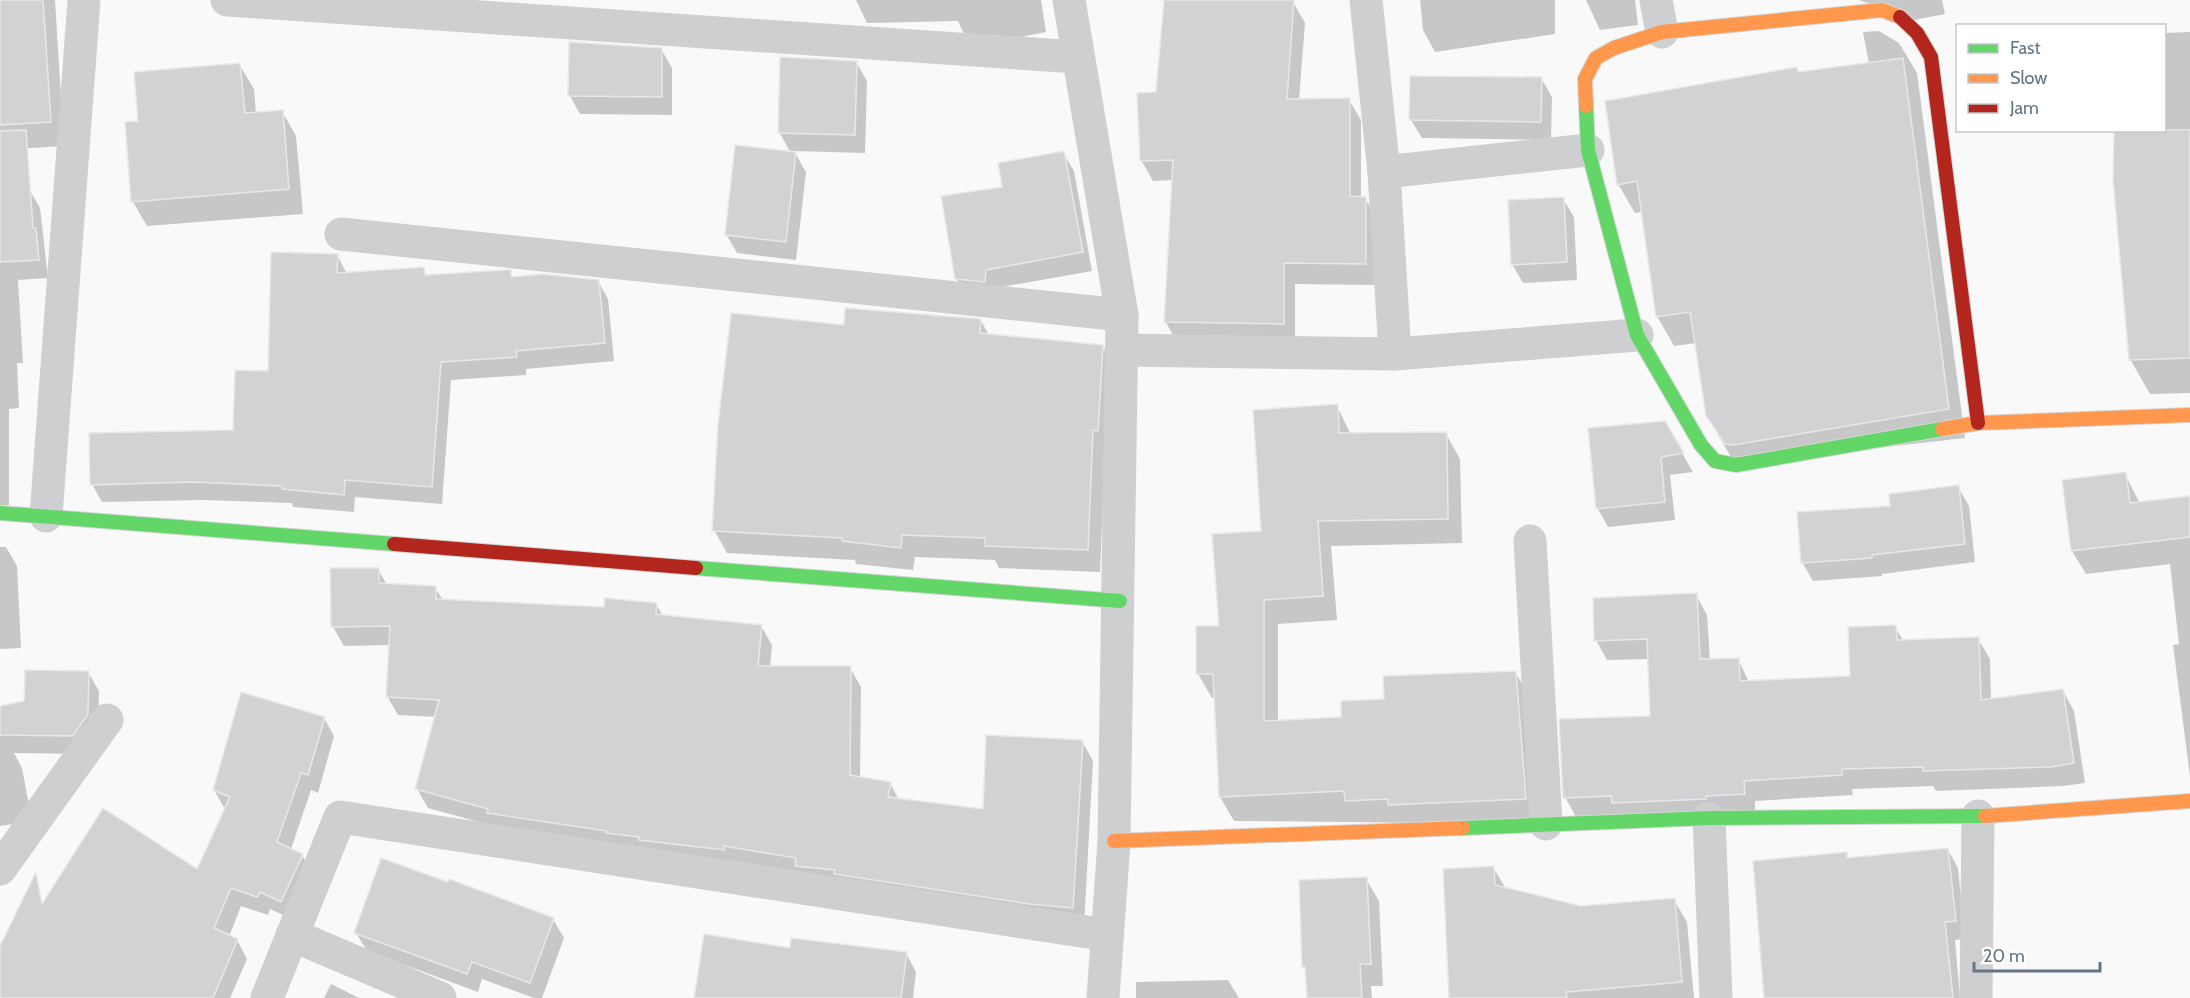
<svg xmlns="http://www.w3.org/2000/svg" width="2190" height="998" viewBox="0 0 2190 998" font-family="Cabin,sans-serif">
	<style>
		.shadow { fill: #0003 }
		.building { fill: #d0d2d3; stroke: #e8e8e8; stroke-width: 1.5 }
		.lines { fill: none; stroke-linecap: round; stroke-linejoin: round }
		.fast-casing { stroke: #d5d6d7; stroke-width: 16 }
		.slow-casing { stroke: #d5d6d7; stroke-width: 16 }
		.jam-casing { stroke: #d5d6d7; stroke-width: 16 }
		.street { stroke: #cecfd0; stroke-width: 33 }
		.fast { stroke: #63d668; stroke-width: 14 }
		.slow { stroke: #ff974d; stroke-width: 14 }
		.jam { stroke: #b3261e; stroke-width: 14 }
	</style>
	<rect width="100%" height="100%" fill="#f9f9f9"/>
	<!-- shadow -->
	<g class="shadow">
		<path d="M0,0h55l9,146 -64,4z"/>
		<path d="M856,0h185l5,32 -76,15 -12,-26 -91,2z"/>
		<path d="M1165,0l128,2 12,21 -6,77h50l12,20v78h4l12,21v66l-82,-1v60l-118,-2 -12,-21 8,-141 -20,1 -12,-21 17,-66z"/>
		<path d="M1420,0h135v34l-120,18 -12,-22z"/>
		<path d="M1586,0h49l3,25 -38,5z"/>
		<path d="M1859,0h83l3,14 -30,6z"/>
		<path d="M1879,31l20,12 18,30 48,365 -230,26 -28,-48 -11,-73 -22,3 -17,-30 -14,-104 -8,1 -17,-29 178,-115 3,4 70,-9 -6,-32z"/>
		<path d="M2190,32v361l-40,1 -20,-35 34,-229v-97z"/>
		<path d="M661,49l11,19v47l-92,-1 -10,-18z"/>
		<path d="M856,62l11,19 -2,72 -71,-2 12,21 -10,88 -59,-7 -11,-19 65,-81 -12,-21z"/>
		<path d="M239,64l15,25 2,24 26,-2 14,25 7,78 -156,12 -14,-24 7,-79z"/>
		<path d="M1541,78l11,19 -1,43 -129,-2 -11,-18z"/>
		<path d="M1063,153l11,18 18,100 -96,17 -29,9 -11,-19 48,-90z"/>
		<path d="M29,189l11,19 8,70 -30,2 5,83h-6l2,45 -10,1v96h-9v-314z"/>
		<path d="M1563,199l11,18 3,63 -54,3 -11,-19z"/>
		<path d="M337,255l10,19 76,-5 5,8 82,-5 3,6 85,3 10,18 6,62 -88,8v6l-75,5 -9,124 -87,-7 -1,15 -61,-5 -1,-4 -89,-3 -101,2 -10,-18 143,-53z"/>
		<path d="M981,321l8,14 113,11 13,23 -10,83 -5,120 -101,-4 -4,-8 -80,-3 -2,13 -57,-6 -1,-4 -128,-7 -13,-23 131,-204z"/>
		<path d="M1337,406l14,29 95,-1 14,25 2,84 -131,3 6,74 -59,4v98l65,-3 42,-18 130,-29 15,25 9,127 -305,-3 -14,-24 -4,-99h-4l-14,-24 65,-142z"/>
		<path d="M1664,422l29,50 -23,3 5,45 -67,7 -10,-18z"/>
		<path d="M2125,474l15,30 50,-6v278l-17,-131 6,-1 -9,-80 -84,10 -14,-23z"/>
		<path d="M1958,487l11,19 6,56 -93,12v2l-69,5 -11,-19 90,-55z"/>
		<path d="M0,547h6l11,19 4,82 -21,1z"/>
		<path d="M332,569h46l9,16 48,3 8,12 163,9 50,-5 7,12 98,10 11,19 -2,23h80l11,19 -1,91 30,5 9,17 85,11 98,-70 11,20 -9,166 -587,-100 -69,-19 -11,-19 19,-72 -38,-2 -11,-19 3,-51 -46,1 -11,-19z"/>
		<path d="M1696,595l11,20 3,45 28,-1 11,23 102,-4 44,-51 9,15 74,-3 12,20 1,42 72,-10 11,20 11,72 -22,3 -127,5 -3,-5 -81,3 1,6 -98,6v12l-179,4 -11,-20 87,-80 -3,-58 -42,1 -11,-20z"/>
		<path d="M88,672l11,19 -1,42 -15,21 -69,-1 8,15 10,53 -32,5v-119l26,-5z"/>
		<path d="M324,718l10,18 -16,57 -7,-3 -20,59 11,6 11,19 -21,45 -22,-10 -2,6 -27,-9 -12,31 8,3 10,19 -17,39h-230v-46l198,-80 27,-63 -11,-19z"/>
		<path d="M1948,850l10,18 7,71 -10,1 5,58h-194l80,-144 3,6z"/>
		<path d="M1493,867l13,22 75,19 93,-8 13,22 7,76h-244z"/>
		<path d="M1366,879l13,22 4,85h-12l1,12h-63l-2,-26 -3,-6z"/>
		<path d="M553,919l11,19 -22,60h-8l-52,-19 -4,13 -111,-41 -11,-18z"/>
		<path d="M791,950l115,3 10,19 -3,26h-218z"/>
		<path d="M1228,980l11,18h-103v-16z"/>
		<path d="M331,984l28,14h-35z"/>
	</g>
	<!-- building -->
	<g class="building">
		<path d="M0,0h43l8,122 -51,3z"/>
		<path d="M1164,0h130l-7,99 63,-1v98l16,1v67l-82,-1v61l-120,-2 9,-162 -33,1 -3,-68 19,-1z"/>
		<path d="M569,42l93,6v49l-94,-1z"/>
		<path d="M780,57l77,4 -2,74 -77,-2z"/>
		<path d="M1903,58l46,351 -216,36 -8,-1 -19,-28 -16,-104 -34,5 -19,-136 -20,4 -12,-84 192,-34 1,5z"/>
		<path d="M240,63l5,50 38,-3 6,79 -158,13 -6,-80 13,-1 -4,-49z"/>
		<path d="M1410,76l132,1 -1,45 -132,-2z"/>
		<path d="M26,130l7,98h3l3,32 -39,2v-131z"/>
		<path d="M2114,130h76v228l-61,2 -16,-180z"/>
		<path d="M735,145l61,7 -10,90 -61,-7z"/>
		<path d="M1064,151l19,101 -97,18 -1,12 -30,-3 -14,-83 61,-9 -4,-24z"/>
		<path d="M1564,197l3,65 -56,3 -3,-65z"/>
		<path d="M271,252l67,2 -1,19 87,-6 1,8 79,-5h7v7l31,-3 57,6 6,63 -89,8 1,6 -76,5 -9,125 -87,-7 -1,15 -62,-6v-3l-90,-4 -102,3 -1,-52 144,-3 2,-60 33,1z"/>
		<path d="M845,308l136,11 -1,14 123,12 -5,86 -5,-1 -5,120 -103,-4v-8l-83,-3 -1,13 -59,-7v-3l-130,-7 6,-106 13,-112 113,12z"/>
		<path d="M1338,404l1,29 108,-1 1,87 -130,2 5,75 -59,4v121l77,-4v-16l43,-2 -1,-23 133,-5 10,128 -138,6v-6l-43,2 -1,-10 -125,6 -6,-123h-17v-48h23l-7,-92 49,-3 -8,-121z"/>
		<path d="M1665,421l19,32 -23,4 4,45 -69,7 -8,-81z"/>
		<path d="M2126,472l4,31 60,-7v41l-119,14 -9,-71z"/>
		<path d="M1959,485l6,59 -93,11v3l-71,5 -4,-51 93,-6 -1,-12z"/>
		<path d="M330,568h49v15l57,3v13l168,8 1,-9 52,5 -1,11 106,11 -4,41h93l-1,109 41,7 -3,15 95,12 3,-74 97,5 -10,168 -44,-4 -195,-30 1,-4 -40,-4 1,-8 -72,-12v4l-85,-10v-3l-33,-4 1,-2 -120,-18 1,-4 -73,-20 24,-89 -53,-3 4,-71 -59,1z"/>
		<path d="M1697,593l3,66 39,-1 1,23 110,-5 -2,-49 48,-2 1,15 82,-3 2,63 82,-11 11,74 -23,4 -128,4v-4l-81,2v6l-98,6 1,13 -39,2v3l-94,4 -1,-7 -48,2 -4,-79 91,-3 -3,-77 -53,2 -1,-43z"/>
		<path d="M25,670l64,1 -1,43 -15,22 -73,-1v-29l24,-5z"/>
		<path d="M241,692l84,25 -17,58 -7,-2 -24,69 26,12 -22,48 -21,-10 -3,5 -26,-9 -17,40 24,11 -25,59h-213v-52l36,-74 6,32 61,-96 94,61 33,-72 -17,-7z"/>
		<path d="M1948,848l8,73 -11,1 8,76h-189l-11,-137 94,-9v6z"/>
		<path d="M381,858l67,24 1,-3 105,39 -24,65 -58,-21 -5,12 -113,-41z"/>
		<path d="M1494,866l1,19 86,21 94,-8 7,84 -116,10 1,6h-118l-6,-129z"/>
		<path d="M1367,877l4,87h-11l2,34h-55l-2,-31h-3l-3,-87z"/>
		<path d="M704,934l86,14 1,-10 116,14 -6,46h-207z"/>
	</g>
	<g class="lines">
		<defs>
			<g id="fast">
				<path d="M1586,106l2,44 49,185 64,110 14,16 21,4 206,-36"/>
				<path d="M0,513l394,31"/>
				<path d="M696,568l424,33"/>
				<path d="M1463,828l246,-10 276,-2"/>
			</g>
			<g id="slow">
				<path d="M1586,106l-1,-27 11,-21 18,-10 48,-16 220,-22 18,7"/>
				<path d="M1942,429l36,-6 212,-8"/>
				<path d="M1985,816l205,-15"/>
				<path d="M1114,841l349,-13"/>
			</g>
			<g id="jam">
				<path d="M1900,17l17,16 14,24 47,366"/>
				<path d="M394,544l302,24"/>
			</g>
		</defs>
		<!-- fast casing -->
		<use href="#fast" class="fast-casing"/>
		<!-- slow casing -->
		<use href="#slow" class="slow-casing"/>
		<!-- jam casing -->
		<use href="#jam" class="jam-casing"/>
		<!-- street -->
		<g class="street">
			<path d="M227,0l851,57"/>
			<path d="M1069,0l53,315 -8,526 -11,157"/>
			<path d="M1366,0l18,172 11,182"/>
			<path d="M1656,0l6,32"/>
			<path d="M1384,172l204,-22"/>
			<path d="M341,234l781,81"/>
			<path d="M1121,350l274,4 242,-19"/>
			<path d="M46,516l38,-516"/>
			<path d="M1530,541l16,283"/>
			<path d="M1709,818l7,180"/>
			<path d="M0,869l107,-149"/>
			<path d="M292,935l148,63"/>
			<path d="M267,998l73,-181 767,118"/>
			<path d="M1976,998l2,-182"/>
		</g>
		<!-- fast -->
		<use href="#fast" class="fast"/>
		<!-- slow -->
		<use href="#slow" class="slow"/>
		<!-- jam -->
		<use href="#jam" class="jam"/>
	</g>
	<!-- legend -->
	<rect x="1956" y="24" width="210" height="108" fill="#ffffff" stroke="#c1c8cd" stroke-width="1.5"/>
	<rect x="1968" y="44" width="30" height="9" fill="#63d668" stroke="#c1c8cd" stroke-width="1.5"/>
	<text x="2010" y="54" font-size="18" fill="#657683">Fast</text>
	<rect x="1968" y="74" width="30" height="9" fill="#ff974d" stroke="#c1c8cd" stroke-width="1.5"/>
	<text x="2010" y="84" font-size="18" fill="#657683">Slow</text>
	<rect x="1968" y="104" width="30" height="9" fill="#b3261e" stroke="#c1c8cd" stroke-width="1.5"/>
	<text x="2010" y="114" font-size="18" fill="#657683">Jam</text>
	<!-- scale -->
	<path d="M1974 962v9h126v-9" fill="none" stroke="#657683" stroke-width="3"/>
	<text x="1983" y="962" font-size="18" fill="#657683" stroke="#ffffff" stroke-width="4.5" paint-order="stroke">20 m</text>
</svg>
